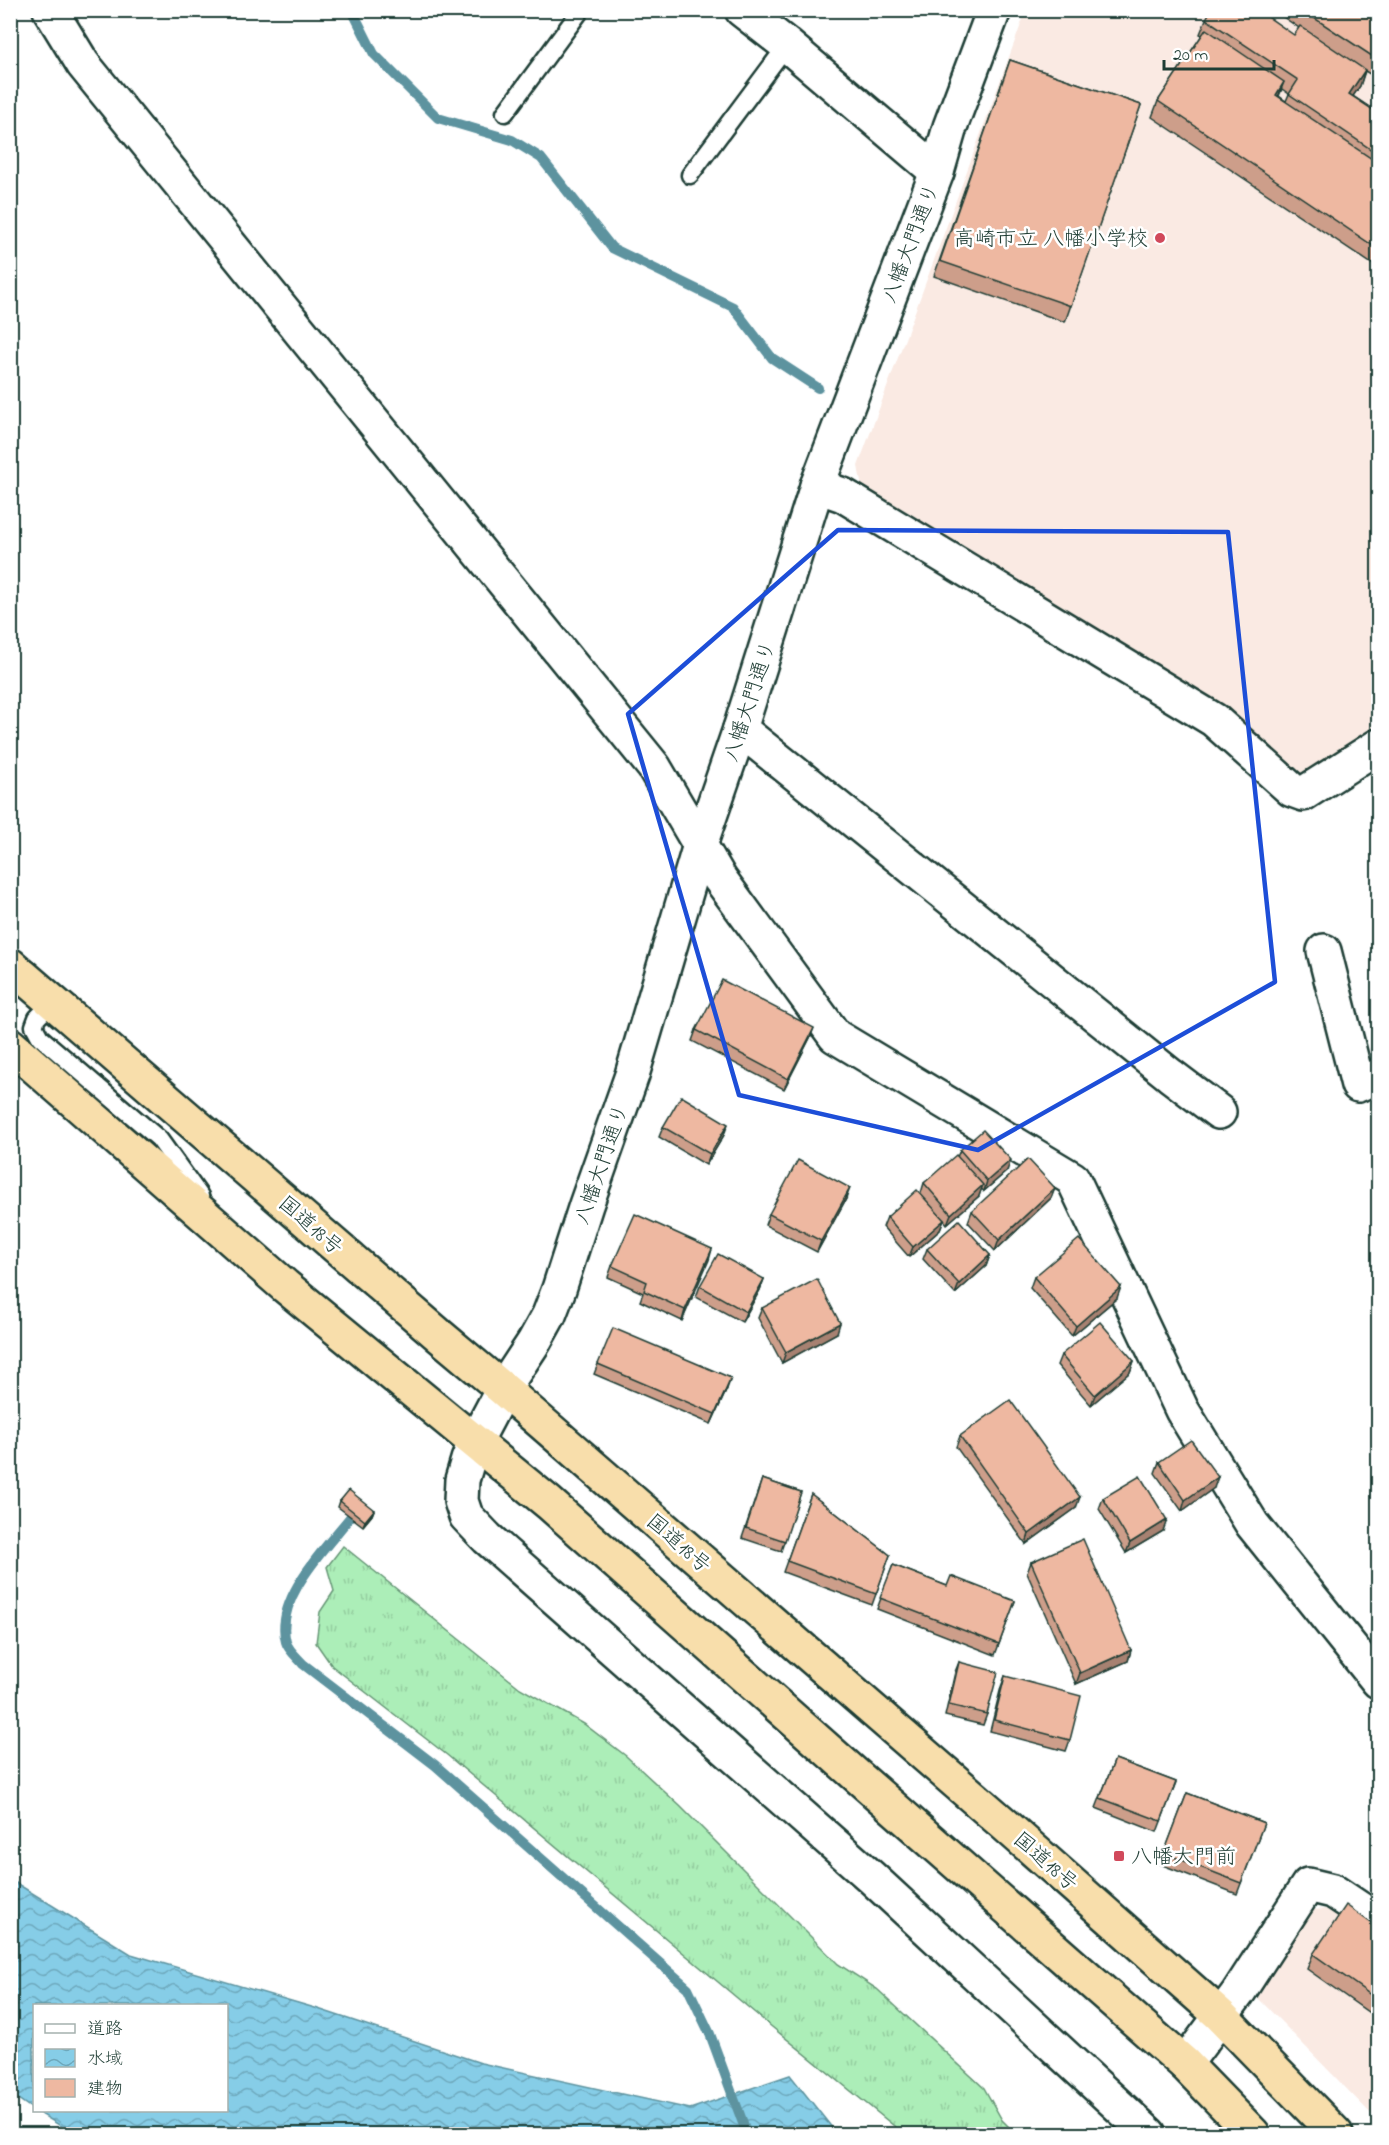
<svg xmlns="http://www.w3.org/2000/svg" width="1389" height="2145" viewBox="0 0 1389 2145" font-family="'Indie Flower','Klee One',sans-serif">
	<style>
		.built { fill: #faeae3 }
		.grass { fill: url(#grass-tufts); stroke: #669676; stroke-width: 1.5 }
		.water { fill: url(#water-waves); stroke: #5d939f; stroke-width: 1.5 }
		.lines { fill: none; stroke-linecap: round; stroke-linejoin: round }
		.stream { stroke: #5d939f; stroke-width: 10 }
		.lane-casing { stroke: #1f3d34; stroke-width: 21 }
		.street-casing { stroke: #1f3d34; stroke-width: 38 }
		.secondary-casing { stroke: #1f3d34; stroke-width: 38 }
		.highway-casing { stroke: #1f3d34; stroke-width: 38 }
		.lane { stroke: #fff; stroke-width: 16 }
		.street { stroke: #fff; stroke-width: 33 }
		.secondary { stroke: #fff; stroke-width: 33 }
		.highway { stroke: #f8deab; stroke-width: 33 }
		.wall { fill: #cd9e8a; stroke: #1f3d34; stroke-width: 1.5; fill-rule: evenodd }
		.shaded-wall { fill: #a78171; stroke: #1f3d34; stroke-width: 1.5 }
		.building { fill: #eeb8a1; stroke: #1f3d34; stroke-width: 1.5 }
		.marked { fill: none; stroke: #1d4ed8; stroke-width: 4.5; stroke-linejoin: round }
		.poi-dot { fill: #d1495b; stroke: #fff; stroke-width: 2 }
		.labels { text-anchor: middle; stroke-width: 5; stroke-linejoin: round; paint-order: stroke }
		.poi-label { font-size: 21px; fill: #1f3d34; stroke: #fff; text-anchor: end }
		.street-label { font-size: 21px; fill: #1f3d34; stroke: #fff }
	</style>
	<defs>
		<pattern id="grass-tufts" width="24" height="20" patternUnits="userSpaceOnUse" patternTransform="scale(1.5)"><rect width="24" height="20" fill="#aceeb8"/><path d="M3 7l-1-3M5 7V3M7 7l1-3M15 17l-1-3M17 17v-4M19 17l1-3" fill="none" stroke="#94cd9f"/></pattern>
		<pattern id="water-waves" width="16" height="10" patternUnits="userSpaceOnUse" patternTransform="scale(1.5)"><rect width="16" height="10" fill="#86cde7"/><path d="M0 5q4-4 8 0t8 0" fill="none" stroke="#6da8bc"/></pattern>
	</defs>
	<rect width="100%" height="100%" fill="#fff"/>
	<filter id="ink" filterUnits="userSpaceOnUse"><feTurbulence type="fractalNoise" baseFrequency=".0167" numOctaves="2"/><feDisplacementMap in="SourceGraphic" scale="12" xChannelSelector="R" yChannelSelector="G"/><feConvolveMatrix kernelMatrix="1 2 1 2 8 2 1 2 1" color-interpolation-filters="sRGB"/></filter>
	<g filter="url(#ink)">
		<!-- built -->
		<g class="built">
			<path d="M1026,11h352v716l-79,55 -67,-70 -369,-219 -5,-27z"/>
			<path d="M1335,1909l43,29v183l-122,-125 48,-86z"/>
		</g>
		<!-- grass -->
		<path class="grass" d="M343,1546l177,142 64,36 42,32 54,50 158,158 39,25 107,99 18,32 14,14h-112l-137,-111 -320,-268 -115,-89 -16,-23 4,-31 14,-21 -7,-24z"/>
		<!-- water -->
		<path class="water" d="M11,1880l120,74 184,54 166,55 209,46 100,-34 47,59h-763l-38,-23 190,-1v-104h-192v104l-23,-16z"/>
		<g class="lines">
			<!-- stream -->
			<g class="stream">
				<path d="M352,10l22,44 64,64 74,22 29,18 71,90 121,59 39,51 46,30"/>
				<path d="M351,1516c-25,32 -77,82 -65,126 2,8 12,16 17,22l132,101 253,223 22,46 37,100"/>
			</g>
			<defs>
				<g id="lane">
					<path d="M505,113l76,-103"/>
					<path d="M690,175l97,-130"/>
					<path d="M53,1002l-16,16 -3,8 6,11 119,102 41,57"/>
				</g>
				<g id="street">
					<path d="M50,10l33,54 571,703 66,112 115,157 238,143 109,231 70,114 126,157"/>
					<path d="M742,10l45,35 150,127"/>
					<path d="M817,486l26,9 371,225 78,70 11,4 75,-48"/>
					<path d="M740,729l430,346 49,37"/>
					<path d="M1324,951l34,134 20,-9"/>
					<path d="M1185,2064l53,-71 70,-108 25,6 45,30"/>
				</g>
				<path id="secondary" d="M994,10l-44,117 -13,45 -120,314 -77,243 -40,116 -68,230 -46,130 -27,84 -10,26 -15,27 -31,47 -28,53 -7,18 -6,20 -1,21 5,15 21,22 383,338 279,258"/>
				<g id="highway">
					<path d="M10,965l431,372 62,52 500,434 217,192 116,119"/>
					<path d="M10,1045l275,241 264,217 307,272 329,289 68,70"/>
				</g>
			</defs>
			<!-- lane casing -->
			<use href="#lane" class="lane-casing"/>
			<!-- street casing -->
			<use href="#street" class="street-casing"/>
			<!-- secondary casing -->
			<use href="#secondary" class="secondary-casing"/>
			<!-- highway casing -->
			<use href="#highway" class="highway-casing"/>
			<!-- lane -->
			<use href="#lane" class="lane"/>
			<!-- street -->
			<use href="#street" class="street"/>
			<!-- secondary -->
			<use href="#secondary" class="secondary"/>
			<!-- highway -->
			<use href="#highway" class="highway"/>
		</g>
		<!-- wall -->
		<g class="wall">
			<path d="M1273,10h105v69l-13,-8 -5,15 -7,10 25,17v155l-226,-151 6,-16 44,-66 -2,-1 6,-15 88,16 5,-7zM1282,89l7,5 -3,7 -7,-5z"/>
			<path d="M1010,60l131,45 -76,217 -131,-46z"/>
			<path d="M696,1030l114,8 -26,51 -92,-48z"/>
			<path d="M663,1127l61,8 -18,30 -47,-28z"/>
			<path d="M960,1150l47,21 -23,20 -3,-2 -2,7 -32,28 -3,-4 -4,10 -31,27 -26,-30 4,-10 34,-24 3,-10 33,-26z"/>
			<path d="M1055,1188l-4,10 -56,53 -27,-29 4,-11z"/>
			<path d="M846,1199l-29,53 -52,-27 4,-11z"/>
			<path d="M712,1249l-30,72 -42,-20 3,-8 -35,-16 4,-11z"/>
			<path d="M927,1249l63,6 -4,11 -31,28 -32,-35z"/>
			<path d="M1034,1277l83,21 -45,38 -42,-48z"/>
			<path d="M764,1279l-4,11 -18,32 -46,-25 4,-11z"/>
			<path d="M762,1308l75,25 -55,30 -24,-45z"/>
			<path d="M1061,1355l73,6 -4,11 -39,33 -34,-40z"/>
			<path d="M598,1364l129,25 -16,35 -117,-50z"/>
			<path d="M960,1436l116,72 -50,36 -70,-97z"/>
			<path d="M1159,1462l55,26 -32,23 -27,-38z"/>
			<path d="M762,1479l39,13 -20,59 -39,-13z"/>
			<path d="M811,1494l79,61 -18,50 -89,-33z"/>
			<path d="M1103,1498l60,33 -37,22 -27,-44z"/>
			<path d="M340,1501l34,9 -2,5 -9,11 -25,-19z"/>
			<path d="M1031,1562l100,88 -3,11 -52,23 -49,-111z"/>
			<path d="M893,1565l54,21 68,15 -20,54 -118,-46z"/>
			<path d="M959,1662l28,52 -4,11 -38,-9 10,-44z"/>
			<path d="M1005,1676l65,64 -4,11 -76,-20 11,-44z"/>
			<path d="M1115,1759l61,23 -19,50 -61,-24z"/>
			<path d="M1187,1793l77,30 -27,71 -77,-30z"/>
			<path d="M1378,1928v91l-71,-50 6,-15z"/>
		</g>
		<!-- shaded-wall -->
		<g class="shaded-wall">
			<path d="M1365,70l-5,16 -16,23 5,-15z"/>
			<path d="M1284,82l-6,15 -2,-2z"/>
			<path d="M814,1028l-4,10 -26,51 4,-10z"/>
			<path d="M728,1124l-4,11 -18,30 4,-11z"/>
			<path d="M1011,1160l-4,11 -23,20 3,-10z"/>
			<path d="M983,1185l-4,11 -32,28 4,-10z"/>
			<path d="M850,1188l-4,11 -29,53 4,-11z"/>
			<path d="M1055,1188l-4,10 -56,53 4,-11z"/>
			<path d="M944,1220l-4,10 -31,27 4,-10z"/>
			<path d="M712,1249l-3,11 -27,61 3,-11z"/>
			<path d="M990,1255l-4,11 -31,28 4,-10z"/>
			<path d="M764,1279l-4,11 -18,32 4,-10z"/>
			<path d="M1121,1287l-4,11 -45,38 4,-10z"/>
			<path d="M840,1323l-3,10 -55,30 4,-11z"/>
			<path d="M1134,1361l-4,11 -39,33 4,-10z"/>
			<path d="M731,1378l-4,11 -16,35 4,-10z"/>
			<path d="M1218,1477l-4,11 -32,23 3,-11z"/>
			<path d="M1080,1497l-4,11 -50,36 3,-10z"/>
			<path d="M374,1510l-2,5 -9,11 2,-5z"/>
			<path d="M1167,1520l-4,11 -37,22 4,-10z"/>
			<path d="M1131,1650l-3,11 -52,23 4,-11z"/>
		</g>
		<!-- building -->
		<g class="building">
			<path d="M1211,10h47l36,25 6,-9 65,44 -16,24 29,19v41l-89,-60 9,-14 -92,-61z"/>
			<path d="M1302,10h76v50z"/>
			<path d="M1206,29l78,53 -8,13 102,68v86l-220,-148z"/>
			<path d="M1010,60l131,45 -70,201 -131,-45z"/>
			<path d="M722,980l92,48 -26,51 -92,-49z"/>
			<path d="M681,1096l47,28 -18,30 -47,-27z"/>
			<path d="M983,1130l28,30 -24,21 -27,-31z"/>
			<path d="M956,1155l27,30 -32,29 -27,-31z"/>
			<path d="M1028,1159l27,29 -56,52 -27,-29z"/>
			<path d="M798,1160l52,28 -29,53 -52,-27z"/>
			<path d="M917,1190l27,30 -31,27 -26,-30z"/>
			<path d="M635,1214l77,35 -27,61 -41,-19 3,-9 -35,-16z"/>
			<path d="M959,1220l31,35 -31,29 -32,-35z"/>
			<path d="M1079,1239l42,48 -45,39 -42,-49z"/>
			<path d="M718,1254l46,25 -18,33 -46,-26z"/>
			<path d="M817,1279l23,44 -54,29 -24,-44z"/>
			<path d="M1100,1322l34,39 -39,34 -34,-40z"/>
			<path d="M613,1328l118,50 -16,36 -117,-50z"/>
			<path d="M1010,1400l70,97 -51,37 -69,-98z"/>
			<path d="M1191,1440l27,37 -33,23 -26,-38z"/>
			<path d="M1140,1476l27,44 -37,23 -27,-45z"/>
			<path d="M762,1479l39,13 -16,49 -39,-13z"/>
			<path d="M349,1490l25,20 -9,11 -25,-20z"/>
			<path d="M811,1494l79,61 -14,39 -89,-33z"/>
			<path d="M1083,1539l48,111 -51,23 -49,-111z"/>
			<path d="M893,1565l54,21 4,-10 64,25 -16,43 -119,-46z"/>
			<path d="M959,1662l39,10 -11,42 -38,-9z"/>
			<path d="M1005,1676l76,20 -11,44 -76,-20z"/>
			<path d="M1115,1759l61,23 -15,39 -61,-23z"/>
			<path d="M1187,1793l77,30 -23,60 -77,-30z"/>
			<path d="M1346,1905l32,23v72l-65,-46z"/>
		</g>
	</g>
	<!-- marked area -->
	<path class="marked" d="M838,530l390,2 47,450 -297,168 -239,-55 -111,-381z"/>
	<!-- markers -->
	<g class="poi-dot">
		<circle cx="1160" cy="238" r="6"/>
		<rect x="1113" y="1850" width="12" height="12" rx="3"/>
	</g>
	<g class="labels">
		<!-- poi labels -->
		<g class="poi-label">
			<text x="1148" y="245">高崎市立 八幡小学校</text>
			<text x="1131" y="1863" text-anchor="start">八幡大門前</text>
		</g>
		<!-- street labels -->
		<g class="street-label">
			<text transform="translate(910 243) rotate(-69)" y="7">八幡大門通り</text>
			<text transform="translate(749 701) rotate(-72)" y="7">八幡大門通り</text>
			<text transform="translate(601 1164) rotate(-71)" y="7">八幡大門通り</text>
			<text transform="translate(311 1225) rotate(41)" y="7">国道18号</text>
			<text transform="translate(679 1543) rotate(41)" y="7">国道18号</text>
			<text transform="translate(1046 1861) rotate(41)" y="7">国道18号</text>
		</g>
	</g>
	<!-- margin -->
	<rect width="1389" height="2145" fill="none" stroke="#fff" stroke-width="36"/>
	<rect x="18" y="18" width="1353" height="2109" fill="none" stroke="#1f3d34" stroke-width="2" filter="url(#ink)"/>
	<!-- legend -->
	<rect x="33" y="2004" width="195" height="108" fill="#ffffff" stroke="#a5b1ae" stroke-width="1.5"/>
	<rect x="45" y="2024" width="30" height="9" fill="#ffffff" stroke="#a5b1ae" stroke-width="1.5"/>
	<text x="87" y="2034" font-size="18" fill="#1f3d34">道路</text>
	<rect x="45" y="2049" width="30" height="18" fill="url(#water-waves)" stroke="#a5b1ae" stroke-width="1.5"/>
	<text x="87" y="2064" font-size="18" fill="#1f3d34">水域</text>
	<rect x="45" y="2079" width="30" height="18" fill="#eeb8a1" stroke="#a5b1ae" stroke-width="1.5"/>
	<text x="87" y="2094" font-size="18" fill="#1f3d34">建物</text>
	<!-- scale -->
	<path d="M1164 60v9h110v-9" fill="none" stroke="#1f3d34" stroke-width="3"/>
	<text x="1173" y="60" font-size="18" fill="#1f3d34" stroke="#ffffff" stroke-width="4.5" paint-order="stroke">20 m</text>
</svg>
